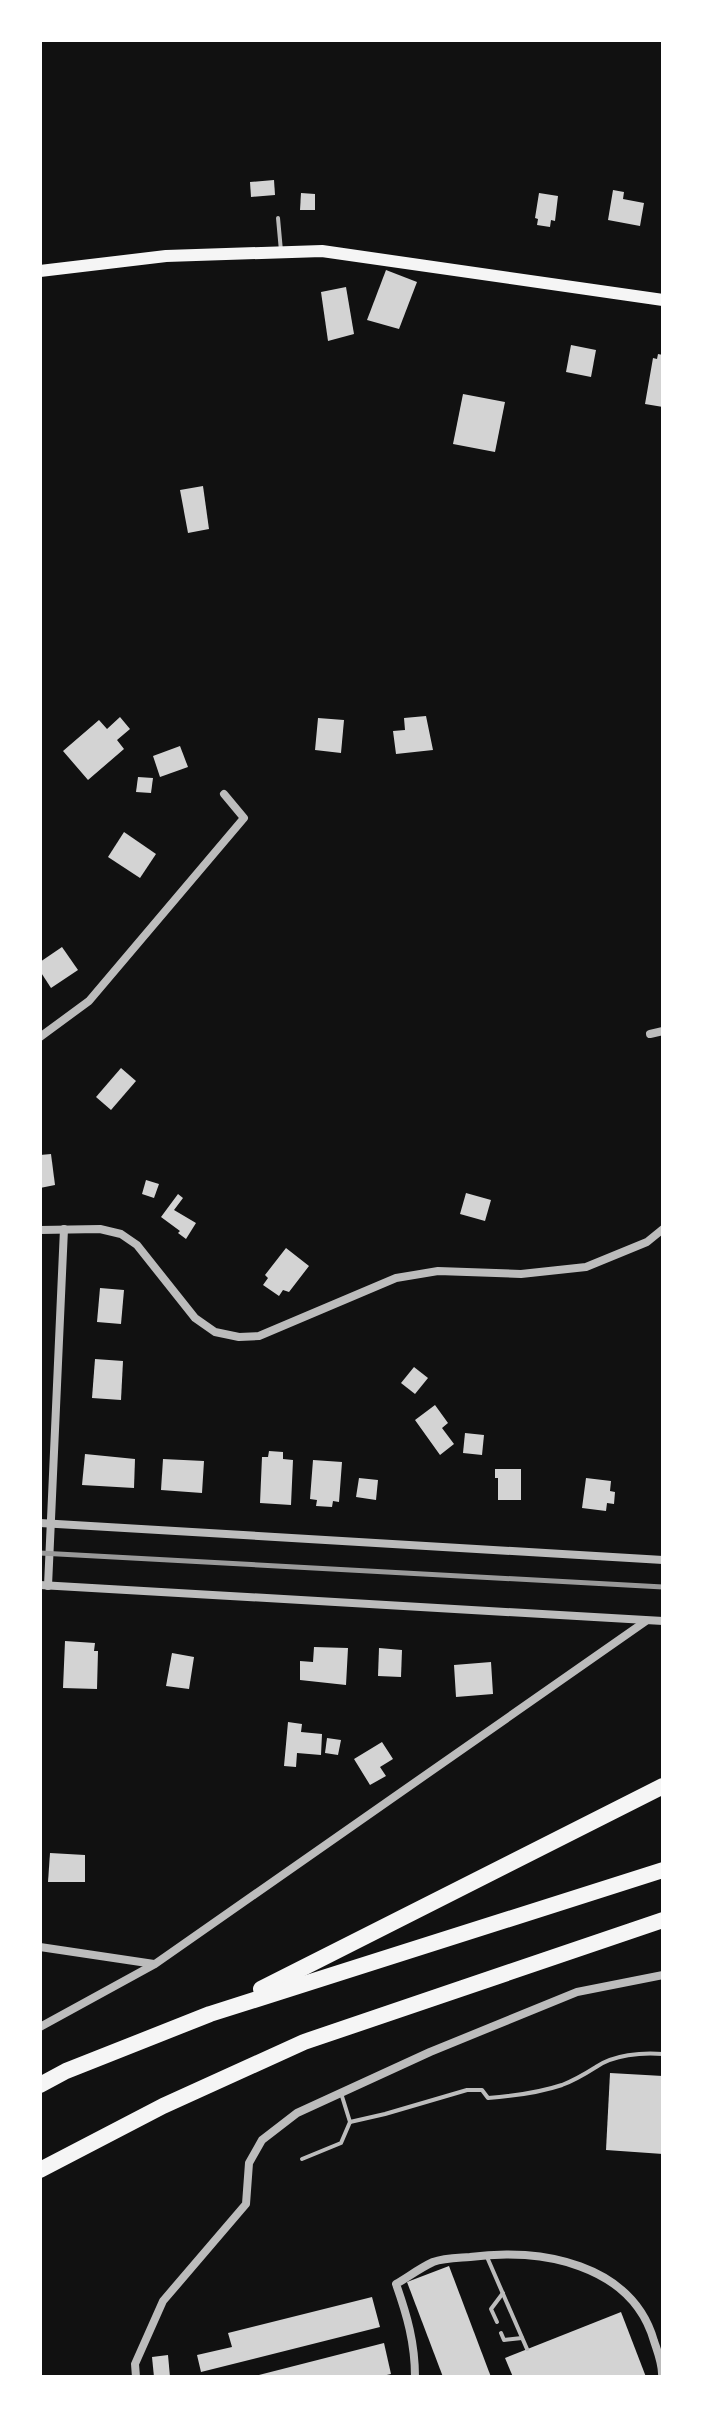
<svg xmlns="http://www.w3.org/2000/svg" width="703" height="2417" viewBox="0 0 703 2417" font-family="'Noto Sans',sans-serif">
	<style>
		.building { fill: #d3d3d3 }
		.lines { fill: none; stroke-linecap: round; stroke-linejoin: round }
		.service { stroke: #bcbcbc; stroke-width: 4 }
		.minor { stroke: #bcbcbc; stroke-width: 8 }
		.secondary { stroke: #f5f5f5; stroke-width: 12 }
		.motorway { stroke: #f5f5f5; stroke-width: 16 }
		.rail { stroke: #9a9a9a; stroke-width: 5 }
	</style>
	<rect width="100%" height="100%" fill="#111"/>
	<!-- building -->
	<g class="building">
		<path d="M274,180l1,15 -24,2 -1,-15z"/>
		<path d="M613,190l11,2 -1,7 21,4 -4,23 -32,-6z"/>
		<path d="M301,193l14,1v16h-15z"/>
		<path d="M539,193l19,3 -3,25 -4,-1 -1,7 -13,-2 1,-6 -3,-1z"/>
		<path d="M386,270l31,12 -18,47 -32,-9z"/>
		<path d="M346,287l8,47 -26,7 -7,-49z"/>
		<path d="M571,345l25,5 -5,27 -25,-5z"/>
		<path d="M658,354l5,1v52l-18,-3 8,-46 4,1z"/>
		<path d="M463,394l42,8 -10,50 -42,-8z"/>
		<path d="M203,486l6,43 -21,4 -8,-43z"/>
		<path d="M426,716l7,34 -37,4 -3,-23 12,-1 -1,-12z"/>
		<path d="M120,717l10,12 -13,11 7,9 -36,31 -25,-29 36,-31 8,9z"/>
		<path d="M318,718l26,2 -3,33 -26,-3z"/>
		<path d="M180,746l8,21 -28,10 -7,-21z"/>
		<path d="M138,777l15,1 -2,15 -15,-1z"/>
		<path d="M124,832l32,22 -16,24 -32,-21z"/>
		<path d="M62,947l16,23 -27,18 -11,-17v-9z"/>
		<path d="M121,1068l15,13 -25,29 -15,-13z"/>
		<path d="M51,1154l4,31 -15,3v-33z"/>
		<path d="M146,1180l13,4 -5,14 -12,-4z"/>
		<path d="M466,1193l25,7 -6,21 -25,-7z"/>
		<path d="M178,1194l5,4 -9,12 22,13 -10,16 -8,-6 2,-2 -19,-14z"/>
		<path d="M286,1248l23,18 -20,26 -6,-2 -4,6 -16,-11 5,-7 -3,-3z"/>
		<path d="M100,1288l24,2 -3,34 -24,-2z"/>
		<path d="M95,1359l28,2 -2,39 -29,-2z"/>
		<path d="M414,1367l14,11 -13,16 -14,-11z"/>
		<path d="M435,1405l13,18 -6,5 12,16 -14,11 -25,-35z"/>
		<path d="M465,1433l19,2 -2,20 -19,-2z"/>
		<path d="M269,1451l14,1v7l10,1 -2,45 -31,-2 2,-46h6z"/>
		<path d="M85,1454l50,5 -1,29 -52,-3z"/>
		<path d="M163,1459l41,2 -2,32 -41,-3z"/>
		<path d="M313,1460l29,2 -3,40 -6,-1 -1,6 -16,-1 1,-6 -7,-1z"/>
		<path d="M495,1469h26v31h-23v-22h-3z"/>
		<path d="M359,1478l19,2 -2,20 -20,-3z"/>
		<path d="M586,1478l25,3 -1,10 5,1 -1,12 -7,-1 -1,8 -24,-3z"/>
		<path d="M65,1641l30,2 -1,8h4l-1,38 -34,-1z"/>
		<path d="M314,1647l34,1 -2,37 -46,-5v-19l13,1z"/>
		<path d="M379,1648l23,2 -1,27 -23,-1z"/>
		<path d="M172,1653l22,4 -5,32 -23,-3z"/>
		<path d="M491,1662l2,32 -37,3 -2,-32z"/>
		<path d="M288,1722l14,2 -1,8 21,2 -1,21 -24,-2 -1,14 -12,-1z"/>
		<path d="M327,1738l14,2 -3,15 -13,-2z"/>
		<path d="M382,1742l11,17 -13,8 6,9 -16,9 -16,-26z"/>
		<path d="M50,1853l35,2v27h-37z"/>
		<path d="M610,2073l53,3v78l-57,-4z"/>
		<path d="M449,2266l42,111h-48l-36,-95z"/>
		<path d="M372,2297l8,30 -179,45 -4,-17 35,-8 -4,-14z"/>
		<path d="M621,2312l25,65h-133l-8,-19z"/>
		<path d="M384,2343l7,31 -13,3h-127z"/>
		<path d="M168,2355l2,22h-16l-2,-20z"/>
	</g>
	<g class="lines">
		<!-- service -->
		<g class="service">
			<path d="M278,218l3,33"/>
			<path d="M341,2093l9,29"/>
			<path d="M350,2122l35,-8 82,-24h15l6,8c26,-2 50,-5 74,-13 13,-5 23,-11 34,-18 17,-12 46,-15 67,-13"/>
			<path d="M302,2159l39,-16 9,-21"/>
			<path d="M487,2257l40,92"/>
			<path d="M497,2322l-6,-13 12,-16"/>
			<path d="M501,2333l3,7 18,-2"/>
		</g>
		<!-- minor -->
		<g class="minor">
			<path d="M650,1034l13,-3"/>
			<path d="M40,1037l49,-36 155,-183 -20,-24"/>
			<path d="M40,1230l60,-1 21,5 16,11 58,73 20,14 24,5 20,-1 137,-58 42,-7 83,3 65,-7 61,-25 16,-13"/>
			<path d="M40,1523l623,37"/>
			<path d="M40,1585l623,36"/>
			<path d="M48,1586l16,-357"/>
			<path d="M40,1947l114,17"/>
			<path d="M40,2027l115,-63 491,-343"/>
			<path d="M136,2377l-1,-13 28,-63 83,-97 3,-41 13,-23 35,-27 133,-61 147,-60 86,-17"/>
			<path d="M415,2377c0,-34 -8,-62 -19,-93 12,-7 24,-16 37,-22 11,-4 25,-4 37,-5 70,-10 162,7 184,84 4,12 9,24 8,36"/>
		</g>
		<!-- secondary -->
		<path class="secondary" d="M40,271l126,-15 156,-5 341,49"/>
		<!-- motorway -->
		<g class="motorway">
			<path d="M261,1989l402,-203"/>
			<path d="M40,2085l26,-14 144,-57 453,-144"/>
			<path d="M40,2170l123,-64 141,-64 359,-122"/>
		</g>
		<!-- rail -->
		<path class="rail" d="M40,1553l623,34"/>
	</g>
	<!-- border -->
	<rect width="703" height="2417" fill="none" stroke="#ffffff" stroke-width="84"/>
</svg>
